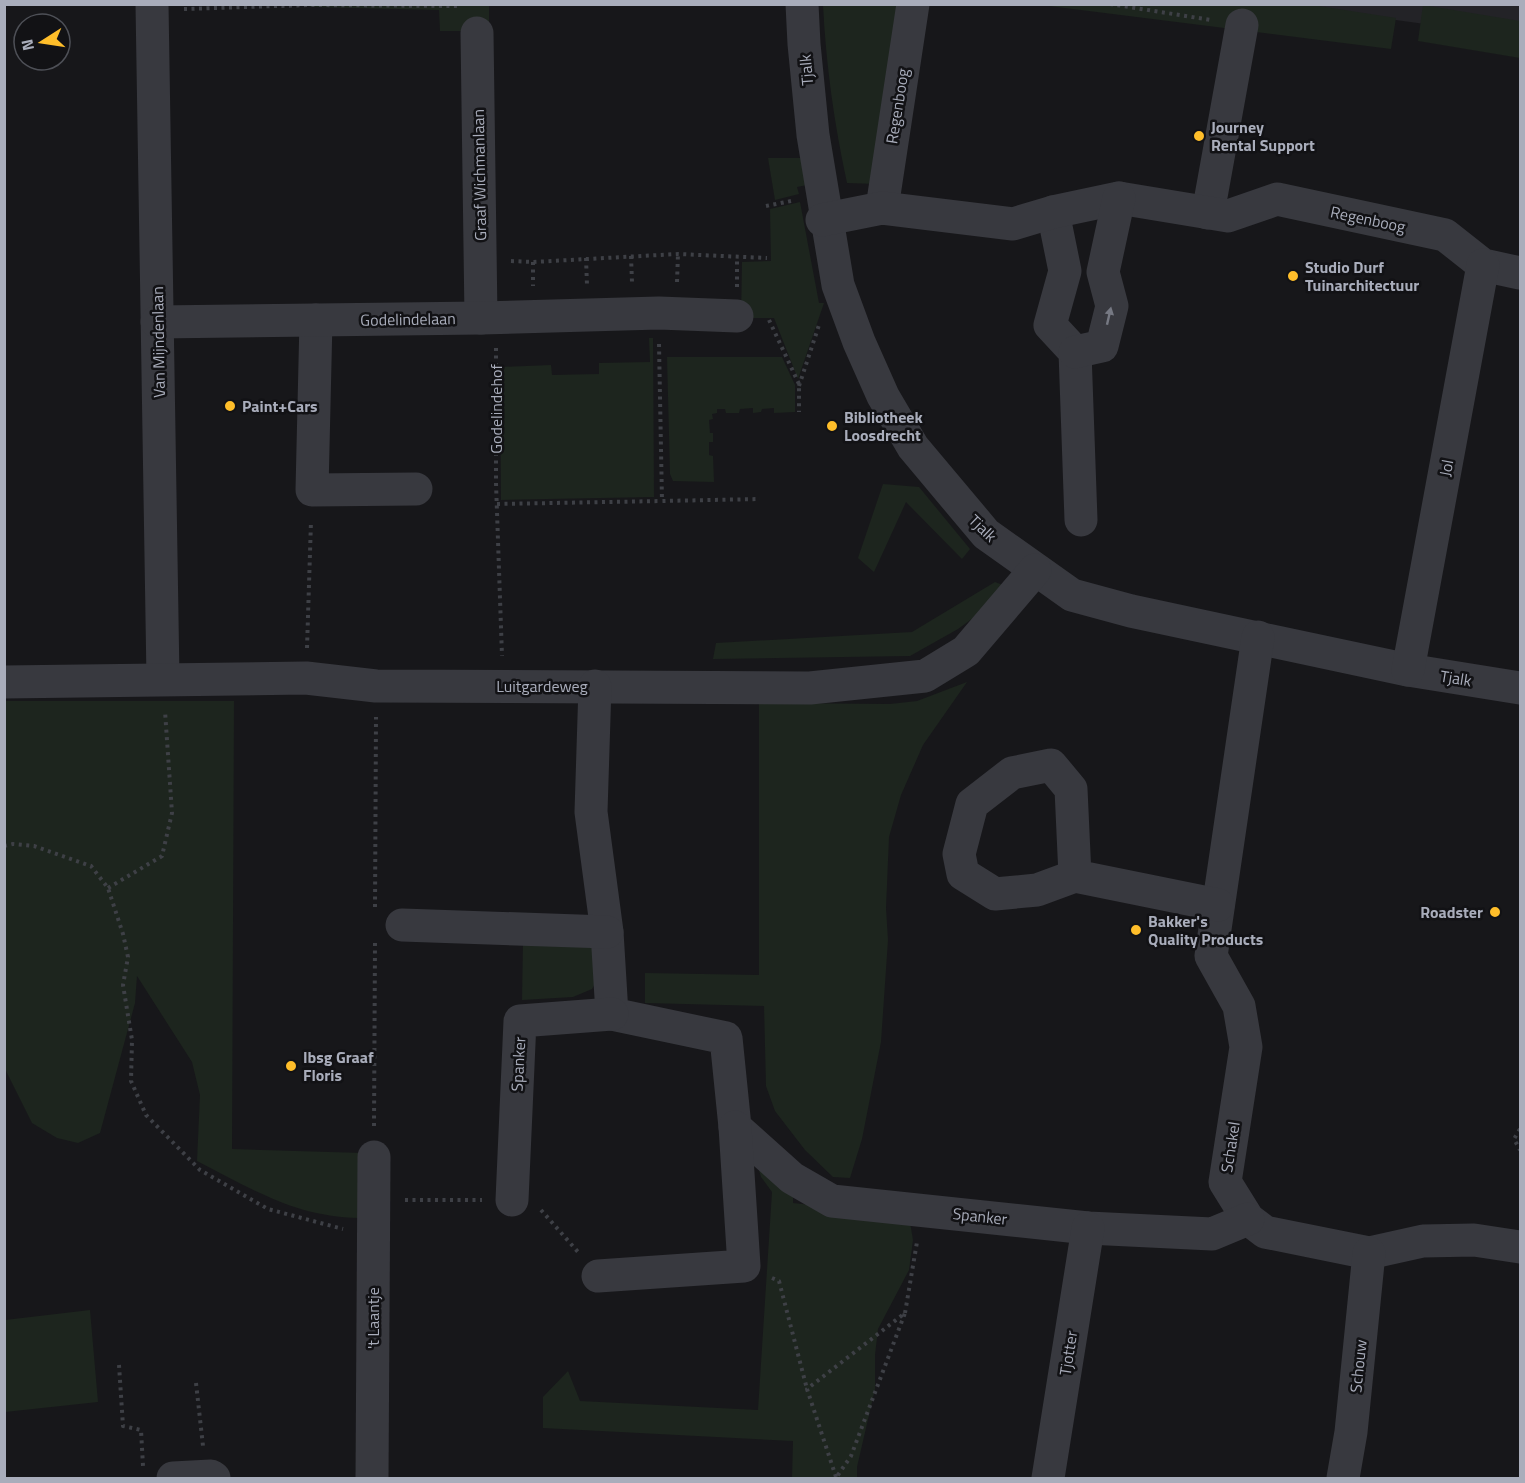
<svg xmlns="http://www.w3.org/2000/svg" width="1525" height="1483" viewBox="0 0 1525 1483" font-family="'Titillium Web',sans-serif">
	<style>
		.built { fill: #232327 }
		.green { fill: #1d251e }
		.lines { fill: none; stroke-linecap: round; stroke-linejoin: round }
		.path { stroke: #3e4046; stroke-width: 4; stroke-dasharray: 3 4.5; stroke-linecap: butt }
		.minor { stroke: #38393f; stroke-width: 33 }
		.oneway { fill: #767983 }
		.poi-dot { fill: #ffbe2a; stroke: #121215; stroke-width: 2 }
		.labels { text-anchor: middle; stroke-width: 5; stroke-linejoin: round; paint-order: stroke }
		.street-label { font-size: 16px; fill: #a9adbb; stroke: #121215 }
		.poi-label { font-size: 16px; font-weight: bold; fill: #a9adbb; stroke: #121215; text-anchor: start }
	</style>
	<rect width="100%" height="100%" fill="#17171a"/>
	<!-- built -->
	<path class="built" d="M1286,5h234v32z"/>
	<!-- green -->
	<g class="green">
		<path d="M1306,4l90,14 -5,31 -350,-44z"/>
		<path d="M309,5h180v26h-49l-1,-21 -129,-3z"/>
		<path d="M823,5h80l-26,179 -30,-1c-13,-60 -21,-118 -24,-178z"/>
		<path d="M1423,5l97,16v37l-102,-17z"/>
		<path d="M768,158h34l5,27 -10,2 2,7 -24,6z"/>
		<path d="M800,202l19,101h5l-26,76 -24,-61h-33l1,-56 29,-1 -1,-52z"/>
		<path d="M649,338h4l1,159 -153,3 -1,-133 51,-2 1,10 47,-1v-11l51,-1z"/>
		<path d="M667,357h115l13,28v27l-21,1v-5l-12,1 -1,3 -8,1v-5l-13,1 -1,4h-13l-1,-4h-8v4l-5,1 1,5 -4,1 1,13h3v9h-4v13l4,1 1,26 -41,-1 -3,-7z"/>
		<path d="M883,484l36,3 51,62 -8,10 -56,-57 -32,70 -16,-14z"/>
		<path d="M995,582l18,7 -55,40 -48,27 -197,3 3,-16 196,-11z"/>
		<path d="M967,682l-44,63 -22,50 -12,42 -3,71 2,32 -7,102 -19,97 -12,39 -17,-1 -28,-27 -30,-39 -9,-25 -2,-80 -119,-3v-30l114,2v-272l131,1 27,-3z"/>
		<path d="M4,701h230l-2,448 131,4 -4,65c-64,-1 -107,-29 -162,-57l3,-66 -8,-33 -55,-86 -2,27 -35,130 -22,10 -21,-5 -25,-15 -27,-54z"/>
		<path d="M523,941l67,4 6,10v27l-4,7 -19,8 -51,3z"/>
		<path d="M755,1157l38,27v19l116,13 4,24 -4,30 -31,59 -3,26v34l-18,78v11h-65l1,-37 -250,-13v-31l25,-26 12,30 178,9 14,-218 -11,-15z"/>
		<path d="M90,1310l8,92 -93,10v-92z"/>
	</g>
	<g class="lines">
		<!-- path -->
		<g class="path">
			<path d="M1110,4l101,16"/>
			<path d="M184,9l125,-4 149,1"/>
			<path d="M766,206l25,-5"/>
			<path d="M631,256l1,26"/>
			<path d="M586,258l1,27"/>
			<path d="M511,261l22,1 145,-8 89,4"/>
			<path d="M533,262v24"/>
			<path d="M677,282l1,-28"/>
			<path d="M737,287v-30"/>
			<path d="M769,320l30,64v28"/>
			<path d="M659,344l3,157 98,-2"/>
			<path d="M496,348v135l6,173"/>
			<path d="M799,386l20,-61"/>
			<path d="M497,504l165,-3"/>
			<path d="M307,648l4,-127"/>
			<path d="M4,846l9,-2 21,2 57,20 17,22 15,46 5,23 -5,28 9,55 -1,41 15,34 54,55 68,39 75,20"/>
			<path d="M108,888l54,-32 10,-43 -7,-102"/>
			<path d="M375,907l1,-190"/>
			<path d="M374,1126l1,-184"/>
			<path d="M1520,1129l-6,10 6,11"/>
			<path d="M405,1200h77"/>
			<path d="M541,1210l37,42"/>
			<path d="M772,1278l7,3 28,108"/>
			<path d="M905,1313l12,-71"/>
			<path d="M119,1365l4,61 18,4 2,36"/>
			<path d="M196,1383l7,63"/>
			<path d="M836,1477l-29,-88 98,-76 -54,143 -15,22"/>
		</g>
		<!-- minor -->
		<g class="minor">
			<path d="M152,4l11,675"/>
			<path d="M802,4l2,40 9,91 25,150 21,57 24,54 30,51 73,87 86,61 59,16 277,59 112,18"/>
			<path d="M477,33l4,285"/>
			<path d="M882,208l31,-204"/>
			<path d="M1053,212l12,59 -15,54 25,27 6,168"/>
			<path d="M1208,213l34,-188"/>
			<path d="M822,220l60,-12 131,16 40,-12 66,-14 109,18 49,-17 168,36 38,30 37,8"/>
			<path d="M316,320l-4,170 104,-1"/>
			<path d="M157,322l324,-4 178,-5 78,3"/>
			<path d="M1075,352l27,-6 10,-40 -9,-34 16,-74"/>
			<path d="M1258,637l-47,319 28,50 7,41 -21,135 23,37 17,13 104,21 54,-12 51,-1 46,7"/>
			<path d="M1408,670l75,-405"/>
			<path d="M4,682l302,-4 70,8 434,2 115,-12 41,-25 69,-81"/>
			<path d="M595,686l-4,126 16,120 5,82 114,24 9,89 57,51 40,23 256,27 124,6 36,-15"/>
			<path d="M1075,876l-4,-87 -20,-24 -39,8 -40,31 -13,50 4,20 32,20 42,-4 38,-14 143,29"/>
			<path d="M402,925l205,7"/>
			<path d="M512,1200l8,-179 92,-7"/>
			<path d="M598,1276l146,-10 -9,-139"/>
			<path d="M173,1478l38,-2 3,2"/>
			<path d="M372,1478l2,-321"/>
			<path d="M1048,1478l40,-250"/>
			<path d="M1343,1478l8,-46 18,-179"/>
		</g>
	</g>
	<!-- one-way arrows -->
	<defs><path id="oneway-solid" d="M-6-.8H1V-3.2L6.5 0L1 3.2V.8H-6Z" transform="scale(1.5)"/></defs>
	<use class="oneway" href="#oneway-solid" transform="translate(1109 316) rotate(-77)"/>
	<!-- markers -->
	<g class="poi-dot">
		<circle cx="1199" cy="136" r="6"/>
		<circle cx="1293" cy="276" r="6"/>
		<circle cx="230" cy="406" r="6"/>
		<circle cx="832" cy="426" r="6"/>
		<circle cx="1495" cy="912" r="6"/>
		<circle cx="1136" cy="930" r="6"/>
		<circle cx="291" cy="1066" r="6"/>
	</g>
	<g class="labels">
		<!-- street labels -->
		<g class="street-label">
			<text transform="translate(806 70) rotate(-95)" y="6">Tjalk</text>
			<text transform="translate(897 106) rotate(-81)" y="6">Regenboog</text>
			<text transform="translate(479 175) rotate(-91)" y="6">Graaf Wichmanlaan</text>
			<text transform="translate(1368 219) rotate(12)" y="6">Regenboog</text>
			<text transform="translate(408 319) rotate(-1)" y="6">Godelindelaan</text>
			<text transform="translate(158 342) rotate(-91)" y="6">Van Mijndenlaan</text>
			<text transform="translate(496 409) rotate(-90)" y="6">Godelindehof</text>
			<text transform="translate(1446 468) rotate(-79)" y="6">Jol</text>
			<text transform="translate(983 528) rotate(44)" y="6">Tjalk</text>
			<text transform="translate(1456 678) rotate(9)" y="6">Tjalk</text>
			<text x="542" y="692">Luitgardeweg</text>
			<text transform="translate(518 1064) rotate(-87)" y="6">Spanker</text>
			<text transform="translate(1230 1147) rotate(-81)" y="6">Schakel</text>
			<text transform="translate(980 1216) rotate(6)" y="6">Spanker</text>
			<text transform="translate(373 1318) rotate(-90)" y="6">'t Laantje</text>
			<text transform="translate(1068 1353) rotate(-81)" y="6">Tjotter</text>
			<text transform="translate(1358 1366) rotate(-84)" y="6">Schouw</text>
		</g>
		<!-- poi labels -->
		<g class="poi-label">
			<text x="1211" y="133">Journey<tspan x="1211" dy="18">Rental Support</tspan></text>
			<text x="1305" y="273">Studio Durf<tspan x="1305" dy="18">Tuinarchitectuur</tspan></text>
			<text x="242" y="412">Paint+Cars</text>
			<text x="844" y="423">Bibliotheek<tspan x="844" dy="18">Loosdrecht</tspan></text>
			<text x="1483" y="918" text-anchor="end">Roadster</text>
			<text x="1148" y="927">Bakker's<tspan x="1148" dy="18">Quality Products</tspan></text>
			<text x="303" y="1063">Ibsg Graaf<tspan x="303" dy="18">Floris</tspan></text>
		</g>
	</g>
	<!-- border -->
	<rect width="1525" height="1483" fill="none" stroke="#a9adbb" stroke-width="12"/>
	<!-- north arrow -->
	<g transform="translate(42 42) rotate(258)"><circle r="28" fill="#121215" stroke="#4e5057" stroke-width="1.5"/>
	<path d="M0-4.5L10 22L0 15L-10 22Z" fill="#ffbe2a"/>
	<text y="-9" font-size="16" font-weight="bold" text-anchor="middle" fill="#a9adbb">N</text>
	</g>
</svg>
